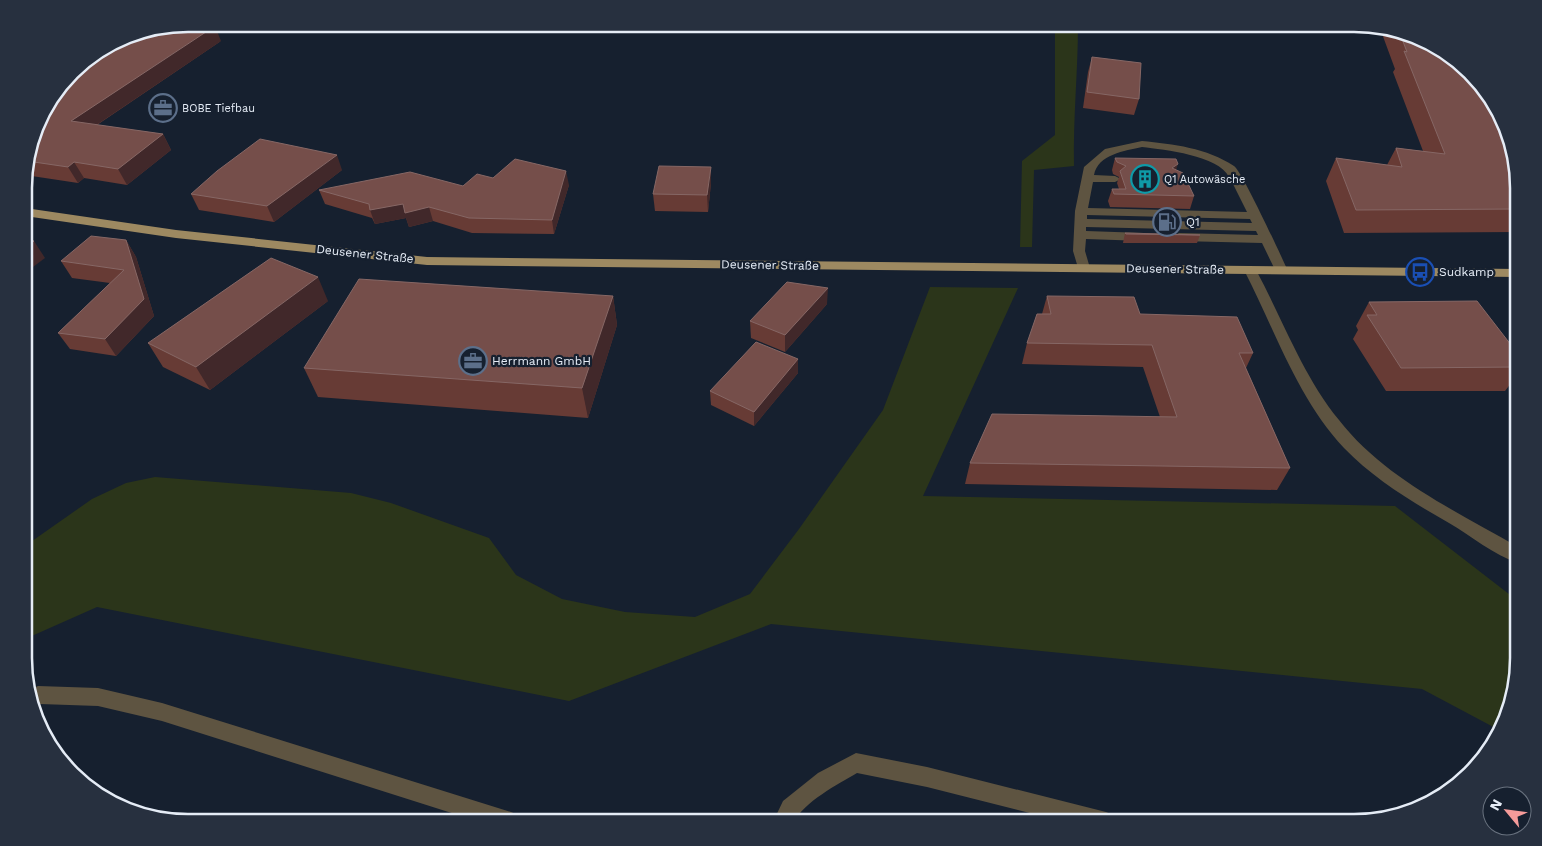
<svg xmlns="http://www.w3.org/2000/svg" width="1542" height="846" viewBox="0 0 1542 846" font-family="'Work Sans',sans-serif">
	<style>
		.green { fill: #2b351a }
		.water { fill: #317184; stroke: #6796a6 }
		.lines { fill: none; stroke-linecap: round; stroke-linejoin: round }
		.minor { fill: #5e5441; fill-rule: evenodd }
		.major { fill: #9d8961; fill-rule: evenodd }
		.wall { fill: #673b35 }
		.shaded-wall { fill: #41282a }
		.building { fill: #754e4a; stroke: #866765 }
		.labels { text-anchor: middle; stroke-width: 4.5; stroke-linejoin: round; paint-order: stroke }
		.far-poi-label { font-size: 11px; fill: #e5ecf6; stroke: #16202f; text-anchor: start }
		.poi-label { font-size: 12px; fill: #e5ecf6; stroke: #16202f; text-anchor: start }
		.street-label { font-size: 12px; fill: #e5ecf6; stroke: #16202f }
		.rim { fill: none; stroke: #e5ecf6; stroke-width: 2.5 }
	</style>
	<rect width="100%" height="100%" fill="#16202f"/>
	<!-- green -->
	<g class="green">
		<path d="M1055,24h23c0,47 -5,94 -4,142l-40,4 -2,77h-12l2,-86 33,-26z"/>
		<path d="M930,287l88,1 -95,208 472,10 123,95v67l-19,62 -77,-41 -651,-65 -202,77 -472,-94 -72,32v-93l67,-47 34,-16 29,-6 196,16 40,10 98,35 27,37 46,24 63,13 70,5 55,-23 49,-65 84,-119z"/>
	</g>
	<!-- water -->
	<path class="water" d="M76,771l7,3 35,29 -12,-3z"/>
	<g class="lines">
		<!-- minor -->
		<g class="minor">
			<path d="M1142,141c31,3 65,7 92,25 8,5 47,90 54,105l-1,3h-10l-15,-31 -83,-2 -6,-4 6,-4 79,2 -2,-4 -170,-4v4l58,2 6,4 -6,4 -58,-2 -1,12 5,17 -6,4 -5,-1 -6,-20 2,-40 9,-44 21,-18zM1142,147c23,3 76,8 87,30h-53l-6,3 6,3 57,1 14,28 -159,-4 5,-26h22l6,-3 -6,-3 -21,-1c4,-21 31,-24 48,-28zM1087,215l163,4 2,4 -165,-4z"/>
			<path d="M1250,266l6,4c27,50 47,106 83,150 45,58 117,91 179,127v16c-24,-8 -47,-27 -69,-40 -37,-21 -75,-44 -105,-75 -47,-50 -69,-118 -100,-178z"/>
			<path d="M38,686l60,2 64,15 349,109 7,3 3,7h-41l-318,-101 -64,-15 -58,-2 -5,2 -6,-16z"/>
			<path d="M856,753l71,14 179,45 7,3 3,7h-51l-138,-35 -70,-14c-19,11 -53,29 -63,49h-21l10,-21 35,-28z"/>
		</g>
		<!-- major -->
		<path class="major" d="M25,208l151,22 251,27 1091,12v8l-1091,-12 -251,-27 -151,-22z"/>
	</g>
	<!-- wall -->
	<g class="wall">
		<path d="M1381,31l55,15 82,132v54l-174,1 -18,-52 10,-23 51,7 9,-17 27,3 -30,-79 2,-3z"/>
		<path d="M221,41l-124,84 66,9 8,16 -44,35 -43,-7 -6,5 -53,-8v-8l16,-52z"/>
		<path d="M1092,57l47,42 -5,16 -51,-7 5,-36z"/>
		<path d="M1115,158l61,12 18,26 -4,13 -80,-2 -2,-6 4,-12h7l-2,-6 2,-6 -6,-3 -1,-4z"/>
		<path d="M342,170l-68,52 -75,-12 -8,-16z"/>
		<path d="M493,178l76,7 -15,49 -82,-1 -39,-12 -24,6 -3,-9 -31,6 -3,-6 -47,-14 -6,-14 144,-4z"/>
		<path d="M711,183l-3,29 -53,-1 -2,-17z"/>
		<path d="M1125,233l75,2 -3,8h-74z"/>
		<path d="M126,240l10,17 18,59 -38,40 -46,-7 -12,-16 52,-50 -38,-5 -11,-17z"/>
		<path d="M613,296l4,29 -29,93 -270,-21 -14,-29z"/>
		<path d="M1047,296l93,18 113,39 -7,15 44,100 -13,22 -312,-6 5,-21 190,-46 -17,-50 -121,-3 5,-21 15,-29z"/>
		<path d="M328,301l-118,89 -47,-23 -15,-24z"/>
		<path d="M1369,302l149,52 -1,4 1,1v15l-13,17h-119l-33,-52 5,-9 -2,-4z"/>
		<path d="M827,304l-42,48 -34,-14 -1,-17z"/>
		<path d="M798,359v14l-44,53 -43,-21 -1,-14z"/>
	</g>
	<!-- shaded-wall -->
	<g class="shaded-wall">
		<path d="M215,26l6,15 -141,95 -9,-15z"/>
		<path d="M163,134l8,16 -44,35 -9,-16z"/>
		<path d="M337,155l5,15 -68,52 -7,-16z"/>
		<path d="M74,162l10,16 -6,5 -10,-16z"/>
		<path d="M1178,164l-4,12 -2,-8z"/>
		<path d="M711,167v16l-3,29 -1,-17z"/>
		<path d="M566,171l3,14 -15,49 -2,-14z"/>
		<path d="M403,204l26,3 4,14 -24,6 -3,-9 -31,6 -5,-14z"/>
		<path d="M126,240l10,17 18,59 -38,40 -11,-17 39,-40z"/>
		<path d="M34,241l11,17 -20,15v-25z"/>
		<path d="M318,277l10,24 -118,89 -14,-23z"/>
		<path d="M828,288l-1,16 -42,48v-17z"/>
		<path d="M613,296l4,29 -29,93 -6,-30z"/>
		<path d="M798,359v14l-44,53v-14z"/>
	</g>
	<!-- building -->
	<g class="building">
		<path d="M189,24h12l14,2 -144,95 92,13 -45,35 -44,-7 -6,5 -41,-6 14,-46 39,-50 46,-29z"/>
		<path d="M1401,36l35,10 55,51 27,81v31l-162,1 -20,-52 66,9 -6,-19 49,6 -41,-103 3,1z"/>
		<path d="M1092,57l49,6 -2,36 -52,-7z"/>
		<path d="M260,139l77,16 -70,51 -76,-12 26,-23z"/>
		<path d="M1115,158l61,1 2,5 -6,4 11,5 11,23 -80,-2 -2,-5h14l-6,-18 6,-5 -9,-4z"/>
		<path d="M515,159l51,12 -14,49 -83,-2 -40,-11 -24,6 -2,-9 -33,6 -1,-6 -50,-14 91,-18 53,14 14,-12 16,4z"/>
		<path d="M659,166l52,1 -4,28 -54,-1z"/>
		<path d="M1125,233l75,2 -74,-1z"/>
		<path d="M91,236l35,4 18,59 -39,40 -47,-6 66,-63 -63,-9z"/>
		<path d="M25,239l9,2 -9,7z"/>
		<path d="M271,258l47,19 -122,90 -48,-24z"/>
		<path d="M359,279l254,17 -31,92 -278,-20z"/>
		<path d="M787,282l41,6 -43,47 -35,-14z"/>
		<path d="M1047,296l87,1 6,17 97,3 16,36h-14l51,115 -320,-5 22,-49 185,3 -25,-72 -125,-2 10,-29h14z"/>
		<path d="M1477,301l41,53v1l-3,1 3,3v8l-117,1 -34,-53h10l-8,-13z"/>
		<path d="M756,342l42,17 -44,53 -44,-21z"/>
	</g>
	<!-- icons -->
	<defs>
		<symbol id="office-ring" viewBox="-11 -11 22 22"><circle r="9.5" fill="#16202f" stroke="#5c6f8a" stroke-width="1.5"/><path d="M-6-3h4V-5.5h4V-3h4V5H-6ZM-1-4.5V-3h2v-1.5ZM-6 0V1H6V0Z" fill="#5c6f8a"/></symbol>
		<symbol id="building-ring" viewBox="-11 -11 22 22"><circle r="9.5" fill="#16202f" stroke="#0f9aa8" stroke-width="1.5"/><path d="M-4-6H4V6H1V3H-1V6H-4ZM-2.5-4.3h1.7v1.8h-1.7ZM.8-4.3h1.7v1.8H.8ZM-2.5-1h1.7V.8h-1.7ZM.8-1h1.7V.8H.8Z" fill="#0f9aa8"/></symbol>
		<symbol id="fuel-ring" viewBox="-11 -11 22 22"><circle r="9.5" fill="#16202f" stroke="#5c6f8a" stroke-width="1.5"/><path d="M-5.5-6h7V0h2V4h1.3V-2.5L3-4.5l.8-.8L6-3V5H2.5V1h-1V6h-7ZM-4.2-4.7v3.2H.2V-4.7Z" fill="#5c6f8a"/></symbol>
		<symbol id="bus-ring" viewBox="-11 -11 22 22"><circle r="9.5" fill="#16202f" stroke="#1a4fb4" stroke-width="1.5"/><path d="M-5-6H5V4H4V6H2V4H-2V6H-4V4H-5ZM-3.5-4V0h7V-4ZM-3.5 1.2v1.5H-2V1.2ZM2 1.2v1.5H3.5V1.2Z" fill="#1a4fb4"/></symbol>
	</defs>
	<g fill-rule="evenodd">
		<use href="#office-ring" x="147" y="92" width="32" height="32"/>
		<use href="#building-ring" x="1129" y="163" width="32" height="32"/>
		<use href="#fuel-ring" x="1151" y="206" width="32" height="32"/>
		<use href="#bus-ring" x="1404" y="256" width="32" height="32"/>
		<use href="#office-ring" x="457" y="345" width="32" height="32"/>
	</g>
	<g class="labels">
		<!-- far-poi labels -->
		<g class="far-poi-label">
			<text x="182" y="112">BOBE Tiefbau</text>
			<text x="1164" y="183">Q1 Autowäsche</text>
		</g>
		<!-- poi labels -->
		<g class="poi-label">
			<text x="1186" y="226">Q1</text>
			<text x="1439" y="276">Sudkamp</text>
			<text x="492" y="365">Herrmann GmbH</text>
		</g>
		<!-- street labels -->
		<g class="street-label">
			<text transform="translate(365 254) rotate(6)" y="4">Deusener Straße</text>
			<text transform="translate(770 265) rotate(1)" y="4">Deusener Straße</text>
			<text transform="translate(1175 269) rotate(1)" y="4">Deusener Straße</text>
		</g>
	</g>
	<!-- crop -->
	<path d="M0 0H1542V846H0ZM188 32H1354A156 156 0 0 1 1510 188V658A156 156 0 0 1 1354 814H188A156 156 0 0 1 32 658V188A156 156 0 0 1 188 32Z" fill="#27303f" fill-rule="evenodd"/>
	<path class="rim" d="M188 32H1354A156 156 0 0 1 1510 188V658A156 156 0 0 1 1354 814H188A156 156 0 0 1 32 658V188A156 156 0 0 1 188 32Z"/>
	<!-- north arrow -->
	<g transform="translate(1507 811) rotate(299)"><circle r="24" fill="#16202f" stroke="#69727f"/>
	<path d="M0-4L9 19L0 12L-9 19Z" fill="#f59b9a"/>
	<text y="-8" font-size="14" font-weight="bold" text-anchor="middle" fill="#e5ecf6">N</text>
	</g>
</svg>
